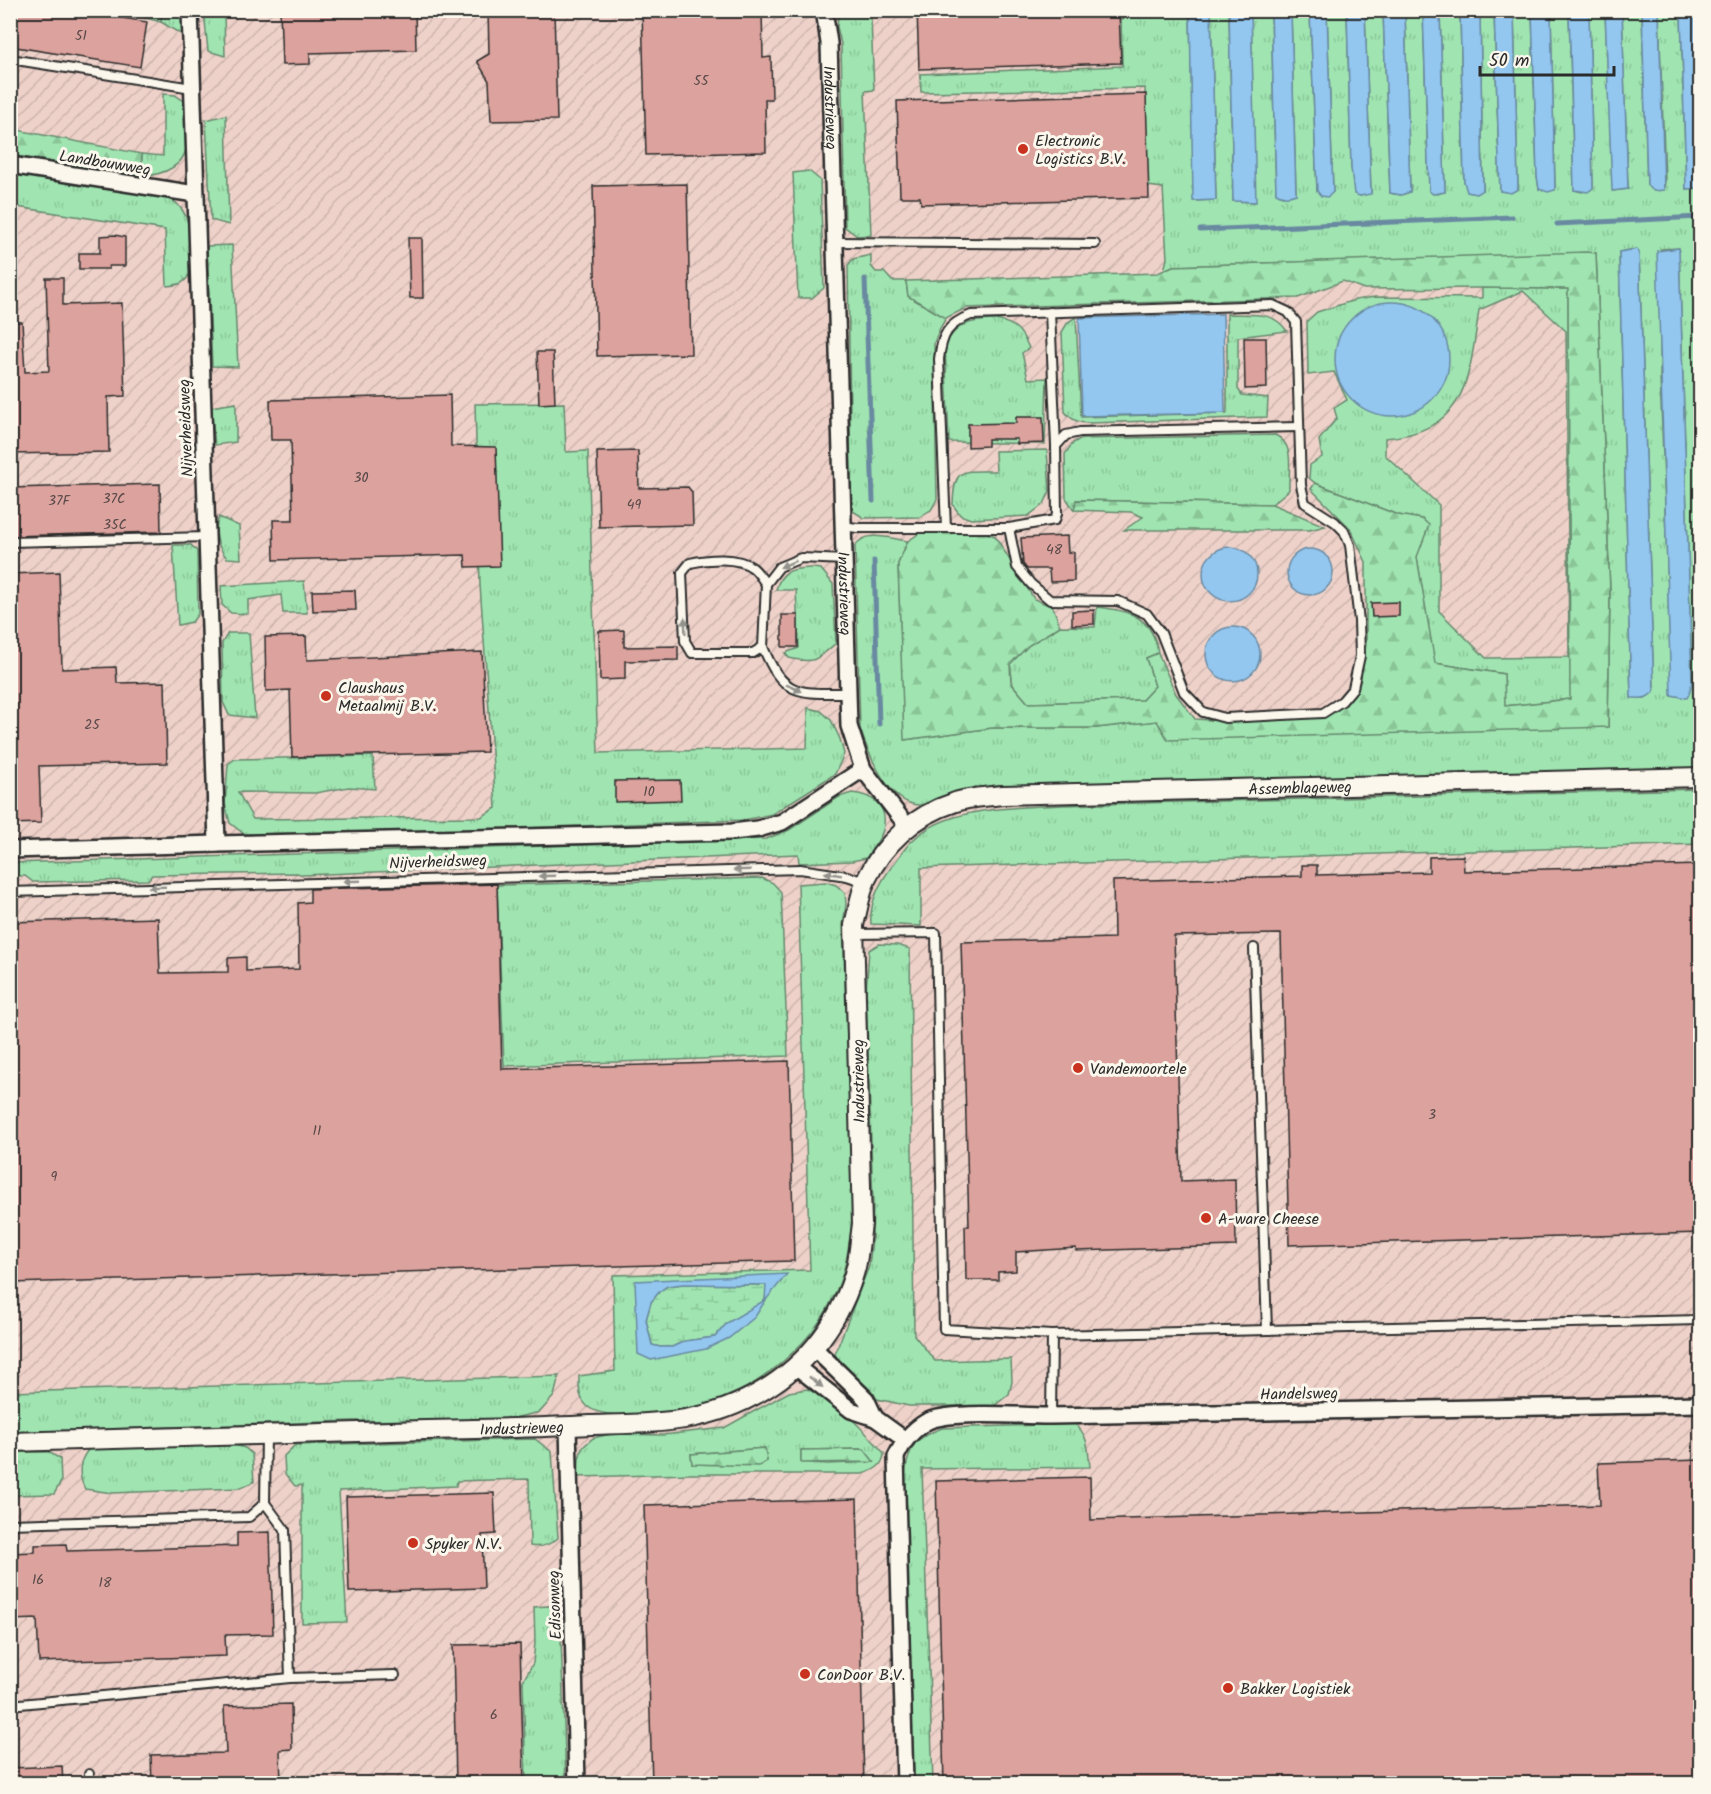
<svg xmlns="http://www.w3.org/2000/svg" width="1711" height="1794" viewBox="0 0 1711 1794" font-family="Kalam,sans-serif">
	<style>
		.industrial { fill: url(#industrial-furrows) }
		.grass { fill: url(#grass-tufts); stroke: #66886e; stroke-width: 1.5; fill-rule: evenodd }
		.forest { fill: url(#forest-firs); stroke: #66886e; stroke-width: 1.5 }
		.wetland { fill: url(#wetland-marsh); stroke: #66886e; stroke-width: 1.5 }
		.water { fill: #93c7f0; stroke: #6989a1; stroke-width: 1.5; fill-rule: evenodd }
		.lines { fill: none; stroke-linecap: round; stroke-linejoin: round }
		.stream { stroke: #6989a1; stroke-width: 5 }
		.building { fill: #dca29d; stroke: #2b2b2b; stroke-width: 1.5 }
		.service-casing { stroke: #2b2b2b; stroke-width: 12 }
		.minor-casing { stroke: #2b2b2b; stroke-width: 20 }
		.tertiary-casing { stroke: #2b2b2b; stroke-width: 22 }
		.service { stroke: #fbf7ec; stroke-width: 8 }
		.minor { stroke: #fbf7ec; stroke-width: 15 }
		.tertiary { stroke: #fbf7ec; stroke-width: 18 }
		.oneway { fill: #93918c }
		.poi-dot { fill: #c8321e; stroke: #fbf7ec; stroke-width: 2 }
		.labels { text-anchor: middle; stroke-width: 6; stroke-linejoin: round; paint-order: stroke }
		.number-label { font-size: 14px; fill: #574948 }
		.street-label { font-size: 16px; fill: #2b2b2b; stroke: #fbf7ec }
		.poi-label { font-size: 16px; fill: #2b2b2b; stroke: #fbf7ec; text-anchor: start }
	</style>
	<defs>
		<pattern id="industrial-furrows" width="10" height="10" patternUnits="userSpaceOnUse" patternTransform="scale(1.5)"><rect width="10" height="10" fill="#eed2c9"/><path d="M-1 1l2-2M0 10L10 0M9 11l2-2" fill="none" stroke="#ccb4ad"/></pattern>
		<pattern id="grass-tufts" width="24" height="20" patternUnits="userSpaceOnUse" patternTransform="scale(1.5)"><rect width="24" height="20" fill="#a0e5b1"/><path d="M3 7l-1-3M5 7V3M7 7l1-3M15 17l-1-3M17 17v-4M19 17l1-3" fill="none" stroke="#8ac598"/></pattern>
		<pattern id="forest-firs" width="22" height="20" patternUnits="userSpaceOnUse" patternTransform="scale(1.5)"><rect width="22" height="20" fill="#a0e5b1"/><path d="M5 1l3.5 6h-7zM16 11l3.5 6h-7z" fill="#8ac598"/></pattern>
		<pattern id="wetland-marsh" width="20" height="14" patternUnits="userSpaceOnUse" patternTransform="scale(1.5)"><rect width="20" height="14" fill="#a0e5b1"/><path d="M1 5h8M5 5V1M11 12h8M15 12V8" fill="none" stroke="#8ac598"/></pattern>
	</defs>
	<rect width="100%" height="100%" fill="#f5e6dc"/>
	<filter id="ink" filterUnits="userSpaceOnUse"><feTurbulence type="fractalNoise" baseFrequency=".0167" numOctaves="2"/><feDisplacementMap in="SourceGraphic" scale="12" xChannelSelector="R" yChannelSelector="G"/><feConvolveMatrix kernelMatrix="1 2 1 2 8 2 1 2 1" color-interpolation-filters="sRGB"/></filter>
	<g filter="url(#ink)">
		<!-- industrial -->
		<path class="industrial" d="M11,11h1689v1772l-1689,1z"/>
		<!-- grass -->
		<g class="grass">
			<path d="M161,11h21v24l-21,-13z"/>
			<path d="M204,11h20l1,45 -17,-5z"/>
			<path d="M845,11h22l4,8 3,71 -9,1 6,144 -14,1 -12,-9 -4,-183 -4,-17 1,-11z"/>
			<path d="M1121,11h69l4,190 22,-1 -5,-189h18l4,190 22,1 -4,-191h20l5,181 6,4 14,-2 -5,-183h19l7,180 16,1 -6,-181h20l4,157 9,28 11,-3 -6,-182h18l7,182 11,2 9,-3 -5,-181h18l6,180 5,3 11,-2 -5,-181h20l4,171 19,8 -3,-179h14l6,180 18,-2 -4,-178h18l5,165 2,13h16l-4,-178h18l5,179 8,2 11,-4 -4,-177h16l8,180 15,-2 -6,-178h20l5,174c5,6 10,6 17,5l1,-9 -6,-170h22l5,178 14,-1v60l-4,2 4,235v283l-333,10 -372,7c-14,2 -28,4 -41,8 -9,2 -26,12 -35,12 -30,0 -52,-54 -59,-77l-5,-182c11,-17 36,-7 53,-5l-10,23 7,176 87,-12h104l61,-7 451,6 2,-136 -14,-338 -423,13 -9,4 3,-11 -4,-71 -15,-2 -3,-98 -224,4 -1,-18 202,-8zM1679,248l13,434 -20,14 -12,-320 1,-127zM1636,249l3,4 15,438 -9,7 -14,-1 -12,-445z"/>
			<path d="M163,94l12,1 9,6c1,12 5,37 2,48 -4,20 -28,26 -45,28l1,-23 21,2z"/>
			<path d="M226,115l3,110 -18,-5 -5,-100z"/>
			<path d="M809,171l11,9 4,108 -12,10h-14l-5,-125z"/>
			<path d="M10,173l161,26c25,16 19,48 19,74 -5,11 -12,12 -23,13l-2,-56 -154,-24z"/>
			<path d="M232,245l6,122 -26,-1 -5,-120z"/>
			<path d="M871,255v11l5,6h8l8,9h14l2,15 38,22 -7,12 -5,13 3,156 -6,11 -11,7 -56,1 -11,-7 -2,-14 -3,-232 5,-6z"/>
			<path d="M1482,288l86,1 3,410 -67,7v-32l-70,-11 -17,-106 5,-38 -24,-4 -83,-32 -6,-5 1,-13 12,-8 -3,-17 18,-22 -3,-10 13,-8 -13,-28 -26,3 -1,-54 10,-9 38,-12 20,-3 107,1zM1523,291l43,40 3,326 -83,1 -47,-47v-106l-54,-50v-17c83,-7 84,-60 94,-128z"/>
			<path d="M1227,314c24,1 46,-4 60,17l-49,6v52l4,6 26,3 -1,19 -177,6c-12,0 -18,-3 -25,-11l-3,-80 6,-10 8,-5 5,100 146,-4z"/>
			<path d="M996,320c20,4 25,10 33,28l-7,5 6,26 19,-1 -2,66 -96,-2 -4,-98c14,-23 26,-23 51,-24z"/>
			<path d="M236,403v39l-21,3 -4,-38z"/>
			<path d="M564,403l2,49 22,-1 10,302 209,-5 1,-40 13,3 10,9 9,19 4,15 -9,20 -63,40 -28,6 -333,12 -167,2 -14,-11 -5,-19 3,-40 7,-5 138,-3 2,33 -26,-2 -34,6 -77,-1 15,27 228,-2 15,-9 -16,-223 -5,-181z"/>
			<path d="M1275,435c21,9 13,36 14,55l-17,14 -196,-4 -2,10 -8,-12 -1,-44 8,-11 7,-4z"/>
			<path d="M1047,450l3,41 -6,13 -16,12 -57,3 -11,-4 -7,-10c1,-38 8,-34 43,-34l-1,-20z"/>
			<path d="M219,517l20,9 2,33 -14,-1c-10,-11 -14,-27 -8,-41z"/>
			<path d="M173,545h18l6,6 1,63 -6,8 -14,3z"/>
			<path d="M812,568l9,1 12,15 3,59c-19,17 -22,21 -47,15l-4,-5 14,-5 -3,-58h-20c5,-21 17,-21 36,-22z"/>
			<path d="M304,581l3,32h-24l-2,-18 -33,5v14l-17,-1 -9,-8 -1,-19z"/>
			<path d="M1097,607c31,3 56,9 61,46l-12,5 9,28 -13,14 -114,3 -15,-18 -3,-21 19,-19 31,-19 35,1z"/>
			<path d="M228,633h21l6,85 -26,-3 -6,-13 -1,-59z"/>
			<path d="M1700,789v55l-779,24v58l-50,-2c-2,-21 9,-42 22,-59 6,-8 12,-18 20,-25 35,-34 103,-32 149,-35z"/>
			<path d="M852,793c21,2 37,13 31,37 -2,9 -12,20 -17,28l-14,3 -53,2 -1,-9 -495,21 -6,-2 -145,2 -4,5 -115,2 -8,-6h-14v-13l755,-24 23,-9 50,-33z"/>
			<path d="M762,878l11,5 8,9 7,164 -284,10 -7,-181z"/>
			<path d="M826,882l10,3 9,8 1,11 -3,21 10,284c-4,45 -8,74 -33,112 -18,27 -54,58 -83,71 -13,6 -29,13 -43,16 -23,5 -89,14 -107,-2 -9,-9 -8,-19 -8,-30l36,-5 -2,-96 197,-5 -12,-386z"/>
			<path d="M879,944l18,1 13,4 4,386 21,26 76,-2 1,23 -3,12 -15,12h-85l-32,-7 -34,-29 -8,-16 34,-88 3,-26 1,-37 -7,-211 3,-42z"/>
			<path d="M559,1376l-5,20 -14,16 -31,7 -156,2 -342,11v-40z"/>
			<path d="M807,1389c30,12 56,40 77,64 0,13 -11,18 -22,21h-171l-113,3 1,-18 3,-11 11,-10 18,-4 52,1 61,-7 65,-36zM764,1448l3,13 -75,3 -1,-10zM863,1449l11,13 -46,2 -27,-2v-12z"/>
			<path d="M1075,1424c14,12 13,26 15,43l-168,2 11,314h-19l-9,-310c5,-29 10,-35 37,-45z"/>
			<path d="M535,1439l17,13 6,86c-8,7 -17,10 -28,8l-1,-67 -72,2 -1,5 -117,5 8,131 -45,1v-138l-7,1 -10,-12 -1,-18 11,-11z"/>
			<path d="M234,1445l11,3 7,6 2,28 -14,6 -128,5 -27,-4c-7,-13 -7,-28 4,-40z"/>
			<path d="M11,1452h38l11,7 1,23 -7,12 -43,1z"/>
			<path d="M548,1606l12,2 6,175h-40l-3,-102 10,-18 2,-20 -1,-36z"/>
		</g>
		<!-- forest -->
		<g class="forest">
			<path d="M97,11h64v11l-15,-4z"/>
			<path d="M12,129l130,25 -1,23 -124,-21 -6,-8z"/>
			<path d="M1586,252l10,1 14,338 -2,136 -440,13 -11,-19 -61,7h-104l-88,12 -6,-176 10,-23 12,-8 62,-1 13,4 39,63 19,8 7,19 -31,19 -19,19 1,19 17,20 114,-3 13,-14 -9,-28 12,-5 18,41 19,25 31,2 99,-7 17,-10 18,-22 6,-38v-82l-16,-34 -39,-39 4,-6 83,32 24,4 7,6 -12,32 18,106 69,11 1,32 65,-7 -2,-410 -86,-1 -118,1 -21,-8 -45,17 -332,10 -20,10 -38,-22 -2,-15 252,-8 15,-7z"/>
			<path d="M1076,500l196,4 53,22 -15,4h-186l19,-13 -12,-5 -57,-2z"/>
			<path d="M765,1448l2,13 -8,5 -67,-2 -1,-10z"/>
			<path d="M864,1449l10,13 -73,1v-13z"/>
		</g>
		<!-- wetland -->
		<path class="wetland" d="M683,1284l84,1 -2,16 -38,22 -12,14 -30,4 -13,6h-12l-8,-2 -6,-25 5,-18 8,-10 8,-6z"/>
		<!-- water -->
		<g class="water">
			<path d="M1190,11h21l5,189 -23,1z"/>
			<path d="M1229,11h22l5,191 -23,-1z"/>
			<path d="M1271,11h20l5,183c-8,3 -13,3 -20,-1z"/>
			<path d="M1310,11h17l6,181 -5,5 -7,-1 -4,-5z"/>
			<path d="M1347,11h18l6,183 -11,2 -6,-2 -3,-26z"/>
			<path d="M1383,11h22l5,181 -9,3 -11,-2z"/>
			<path d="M1423,11h17l5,181 -12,2 -4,-3z"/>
			<path d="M1460,11h20l3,179 -7,4 -9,-2 -3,-10z"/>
			<path d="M1494,11h20l4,178 -7,4 -11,-2z"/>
			<path d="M1532,11h19l4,179 -7,2 -9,-3 -2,-13z"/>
			<path d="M1569,11h20l4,177 -5,4 -14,-2z"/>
			<path d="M1605,11h17l6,178 -16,2z"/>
			<path d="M1642,11h17l5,179c-7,1 -12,1 -17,-5z"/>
			<path d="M1681,11h19v177l-14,1z"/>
			<path d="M1679,248l13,434 -2,10 -3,6 -16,-3 -14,-444z"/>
			<path d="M1700,248v237l-4,-236z"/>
			<path d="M1637,249l2,4 15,438c-7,9 -13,7 -23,7l-12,-446z"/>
			<circle cx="1392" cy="359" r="57"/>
			<path d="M1223,314l2,99 -143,3 -3,-98z"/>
			<circle cx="1230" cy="574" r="27"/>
			<circle cx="1310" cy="572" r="23"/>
			<circle cx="1233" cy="654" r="27"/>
			<path d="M787,1274l-22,27 -10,16 -26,21 -23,11 -55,11 -13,-6 -3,-73zM683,1284l83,1 -1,15 -38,23 -12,14 -30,4 -13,6h-12l-8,-2 -6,-25 5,-18 8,-10 8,-6z"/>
		</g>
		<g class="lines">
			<!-- stream -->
			<g class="stream">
				<path d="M1557,224l143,-7"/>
				<path d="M1200,230l312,-13"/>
				<path d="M865,279l8,222"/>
				<path d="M874,561l5,163"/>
			</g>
		</g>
		<!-- building -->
		<g class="building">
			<path d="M10,10h65l72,12 -7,45 -130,-21z"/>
			<path d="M280,10h135l1,40 -106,3v11l-28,1z"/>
			<path d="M488,10h66l3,110 -66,1 -2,-40 -12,-20 12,-7z"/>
			<path d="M642,10h120l1,48 8,-1 1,42h-7l1,53 -120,3z"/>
			<path d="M917,10h202l2,53 -202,6z"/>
			<path d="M1146,94l3,104 -228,6 -1,-7h-20l-3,-96z"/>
			<path d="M687,184l4,170 -94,2 -4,-170z"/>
			<path d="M115,235l10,2v29h-16v3h-30v-16h21v-17z"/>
			<path d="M408,238h14l1,60h-13z"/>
			<path d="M46,278h17v27l59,-2 3,93 -17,1 1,55 -99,2v-132h12l3,50 24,-1z"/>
			<path d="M1244,338h22l1,50 -22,1z"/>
			<path d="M537,352h16l2,51 -16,1z"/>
			<path d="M450,395l1,51 45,1 4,119 -34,1 -1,-12 -191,5 -1,-40h20l-2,-80h-20l-1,-40z"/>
			<path d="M1016,417h27l1,26 -27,1v-5h-29v7l-20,1v-23l48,-1z"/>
			<path d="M638,451l1,37 49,-1 4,5 1,33 -94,2 -2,-75z"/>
			<path d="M160,484l1,48 -151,4v-48z"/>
			<path d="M1067,536l1,17 6,-1v29l-24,1 -1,-13h-22l-4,-5 -2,-26z"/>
			<path d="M59,572l3,97 54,-2 1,16 48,-1 2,81 -128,3 2,57 -31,1v-250z"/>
			<path d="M355,590l1,20 -43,1 -1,-20z"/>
			<path d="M1399,602v14l-27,1 -1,-14z"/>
			<path d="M1094,610v14l-22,1v-14z"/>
			<rect x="782" y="615" width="16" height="32"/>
			<path d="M624,630v17l54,-1v14l-53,1v18l-25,1 -1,-49z"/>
			<path d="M306,636l1,24 175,-8 5,100 -195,5 -2,-67 -24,1 -1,-54z"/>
			<path d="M680,780l1,20 -66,2v-21z"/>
			<path d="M1463,856l1,15 237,-6v368l-412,12 -8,-311 -107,2 7,245 54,-2 1,67 -160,5v-3l-60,4v19l-18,1v8h-32l-1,-54h4l-8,-284 153,-4 -1,-57 189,-5v-11h15v10l112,-3v-15z"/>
			<path d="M497,884l5,185 287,-8 5,200 -784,22v-361l148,-4 2,55 68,-1v-14l18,-1v14l53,-2 -1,-66 12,-1v-13z"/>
			<path d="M1701,1460v324h-757l-8,-303 154,-4 1,43 509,-15 -2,-42z"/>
			<path d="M494,1493l2,41 -14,1 2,53 -135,4 -3,-95z"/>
			<path d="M857,1499l7,285h-212l-8,-279z"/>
			<path d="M270,1532l3,102 -48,1 1,21 -187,6 -2,-43 -27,1v-67l25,-1v-7l31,-1 1,7 170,-5v-13z"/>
			<path d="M520,1644l4,140h-68l-3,-139z"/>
			<path d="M291,1704l1,45 -12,1 1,34h-129l-1,-29 75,-2 -2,-47z"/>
			<path d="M62,1766l1,18h-53v-16z"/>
		</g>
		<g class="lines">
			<defs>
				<g id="service">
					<path d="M10,59l182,29"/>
					<path d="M835,242l260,2"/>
					<path d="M1050,312l6,134"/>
					<path d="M843,526l14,2h152l8,39 14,17 19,16 68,1 29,13 14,19 23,59 19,20 22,6 98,-5 19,-12 11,-13 7,-32 -1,-35 -9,-76 -6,-14 -9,-9 -30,-19 -4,-18 -5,-163 -8,-10 -15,-7 -302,10c-24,9 -29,20 -32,44l7,169"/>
					<path d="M1009,528l46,-8 2,-6 -1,-68 10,-11 14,-3 219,-5"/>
					<path d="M10,542l197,-5"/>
					<path d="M766,584c-4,-5 -8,-12 -13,-16 -15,-12 -46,-9 -63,-5l-8,10 3,68 7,12h61l10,-6 3,-63 13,-17 22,-9 44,2"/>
					<path d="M763,647c20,50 36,46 84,46"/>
					<path d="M10,892l790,-23 47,7 18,6"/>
					<path d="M856,934l80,-1 8,396 108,6"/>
					<path d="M1254,948l13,382"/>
					<path d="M1051,1416l1,-81 648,-15"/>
					<path d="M265,1503l20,27 5,148"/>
					<path d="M10,1524l239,-7 16,-14 1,-68"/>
					<path d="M10,1705l280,-27 105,-3"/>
					<path d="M89,1774v10"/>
				</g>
				<g id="minor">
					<path d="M190,10l27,834"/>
					<path id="s1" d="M824,10l5,33 20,683 14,43 44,57"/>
					<path d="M10,165l185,29"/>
					<path d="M10,850l207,-6 515,-12 26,-3 24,-7 81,-53"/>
					<path d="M814,1348l52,51 9,19"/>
					<path d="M797,1367l54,43 24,8 29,21"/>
					<path d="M568,1426l9,358"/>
					<path d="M905,1784l-9,-327c7,-15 15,-26 30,-35 20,-12 98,-6 125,-6l649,-12"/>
				</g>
				<g id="tertiary">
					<path id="s2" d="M10,1442c139,-4 277,-8 416,-12 54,-1 109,-2 164,-5 63,-2 115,0 172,-34 47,-28 80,-71 94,-124 3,-13 4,-29 6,-43l-8,-299c4,-15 6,-31 12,-45 17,-36 49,-65 87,-77 15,-6 34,-6 50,-8l697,-18"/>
				</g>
			</defs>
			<!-- service casing -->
			<use href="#service" class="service-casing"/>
			<!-- minor casing -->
			<use href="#minor" class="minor-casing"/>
			<!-- tertiary casing -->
			<use href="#tertiary" class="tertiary-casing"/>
			<!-- service -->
			<use href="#service" class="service"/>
			<!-- minor -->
			<use href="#minor" class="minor"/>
			<!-- tertiary -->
			<use href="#tertiary" class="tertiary"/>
		</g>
		<!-- one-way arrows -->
		<defs><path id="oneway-solid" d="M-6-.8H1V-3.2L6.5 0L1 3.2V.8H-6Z" transform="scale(1.5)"/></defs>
		<g class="oneway">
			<use href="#oneway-solid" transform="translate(788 564) rotate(156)"/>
			<use href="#oneway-solid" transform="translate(685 626) rotate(-93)"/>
			<use href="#oneway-solid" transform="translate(794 688) rotate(24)"/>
			<use href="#oneway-solid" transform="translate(742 870) rotate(178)"/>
			<use href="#oneway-solid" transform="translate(833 874) rotate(-171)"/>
			<use href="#oneway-solid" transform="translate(547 876) rotate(178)"/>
			<use href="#oneway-solid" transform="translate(352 881) rotate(178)"/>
			<use href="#oneway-solid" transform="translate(157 887) rotate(178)"/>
			<use href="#oneway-solid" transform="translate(816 1382) rotate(38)"/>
		</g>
	</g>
	<!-- markers -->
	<g class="poi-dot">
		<circle cx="1023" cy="149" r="6"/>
		<circle cx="326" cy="696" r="6"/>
		<circle cx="1078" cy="1068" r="6"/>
		<circle cx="1206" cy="1218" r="6"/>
		<circle cx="413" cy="1543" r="6"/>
		<circle cx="805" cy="1674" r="6"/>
		<circle cx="1228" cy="1688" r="6"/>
	</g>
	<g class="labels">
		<!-- number labels -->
		<g class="number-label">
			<text x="81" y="40">51</text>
			<text x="701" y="85">55</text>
			<text x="361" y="482">30</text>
			<text x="114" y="503">37C</text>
			<text x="59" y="505">37F</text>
			<text x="634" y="509">49</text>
			<text x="115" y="529">35C</text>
			<text x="1054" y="554">48</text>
			<text x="92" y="729">25</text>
			<text x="649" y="796">10</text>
			<text x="1432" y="1119">3</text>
			<text x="317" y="1135">11</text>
			<text x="54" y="1181">9</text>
			<text x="38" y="1584">16</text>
			<text x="105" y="1587">18</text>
			<text x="494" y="1719">6</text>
		</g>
		<!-- street labels -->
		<g class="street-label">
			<text dy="6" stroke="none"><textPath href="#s1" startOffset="98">Industrieweg</textPath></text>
			<text transform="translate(105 162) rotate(9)" y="6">Landbouwweg</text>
			<text transform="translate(185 428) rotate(-92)" y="6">Nijverheidsweg</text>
			<text dy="6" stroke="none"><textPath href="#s1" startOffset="584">Industrieweg</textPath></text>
			<text dy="6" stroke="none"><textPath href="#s2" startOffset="1774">Assemblageweg</textPath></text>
			<text transform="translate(438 861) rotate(-2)" y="6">Nijverheidsweg</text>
			<text transform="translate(858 1081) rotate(-91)" y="6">Industrieweg</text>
			<text transform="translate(1299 1393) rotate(-1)" y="6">Handelsweg</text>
			<text dy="6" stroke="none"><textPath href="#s2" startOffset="512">Industrieweg</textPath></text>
			<text transform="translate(554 1605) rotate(-92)" y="6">Edisonweg</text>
		</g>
		<!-- poi labels -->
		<g class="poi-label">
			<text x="1035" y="146">Electronic<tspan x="1035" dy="18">Logistics B.V.</tspan></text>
			<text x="338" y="693">Claushaus<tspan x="338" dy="18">Metaalmij B.V.</tspan></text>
			<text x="1090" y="1074">Vandemoortele</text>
			<text x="1218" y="1224">A-ware Cheese</text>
			<text x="425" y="1549">Spyker N.V.</text>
			<text x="817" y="1680">ConDoor B.V.</text>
			<text x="1240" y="1694">Bakker Logistiek</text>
		</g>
	</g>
	<!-- margin -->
	<rect width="1711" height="1794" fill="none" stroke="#fbf7ec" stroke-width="36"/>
	<rect x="18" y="18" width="1675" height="1758" fill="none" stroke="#2b2b2b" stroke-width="2" filter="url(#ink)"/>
	<!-- scale -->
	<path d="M1480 66v9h134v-9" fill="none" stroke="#2b2b2b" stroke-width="3"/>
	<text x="1489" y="66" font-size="18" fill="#2b2b2b" stroke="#fbf7ec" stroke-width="4.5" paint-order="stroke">50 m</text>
</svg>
